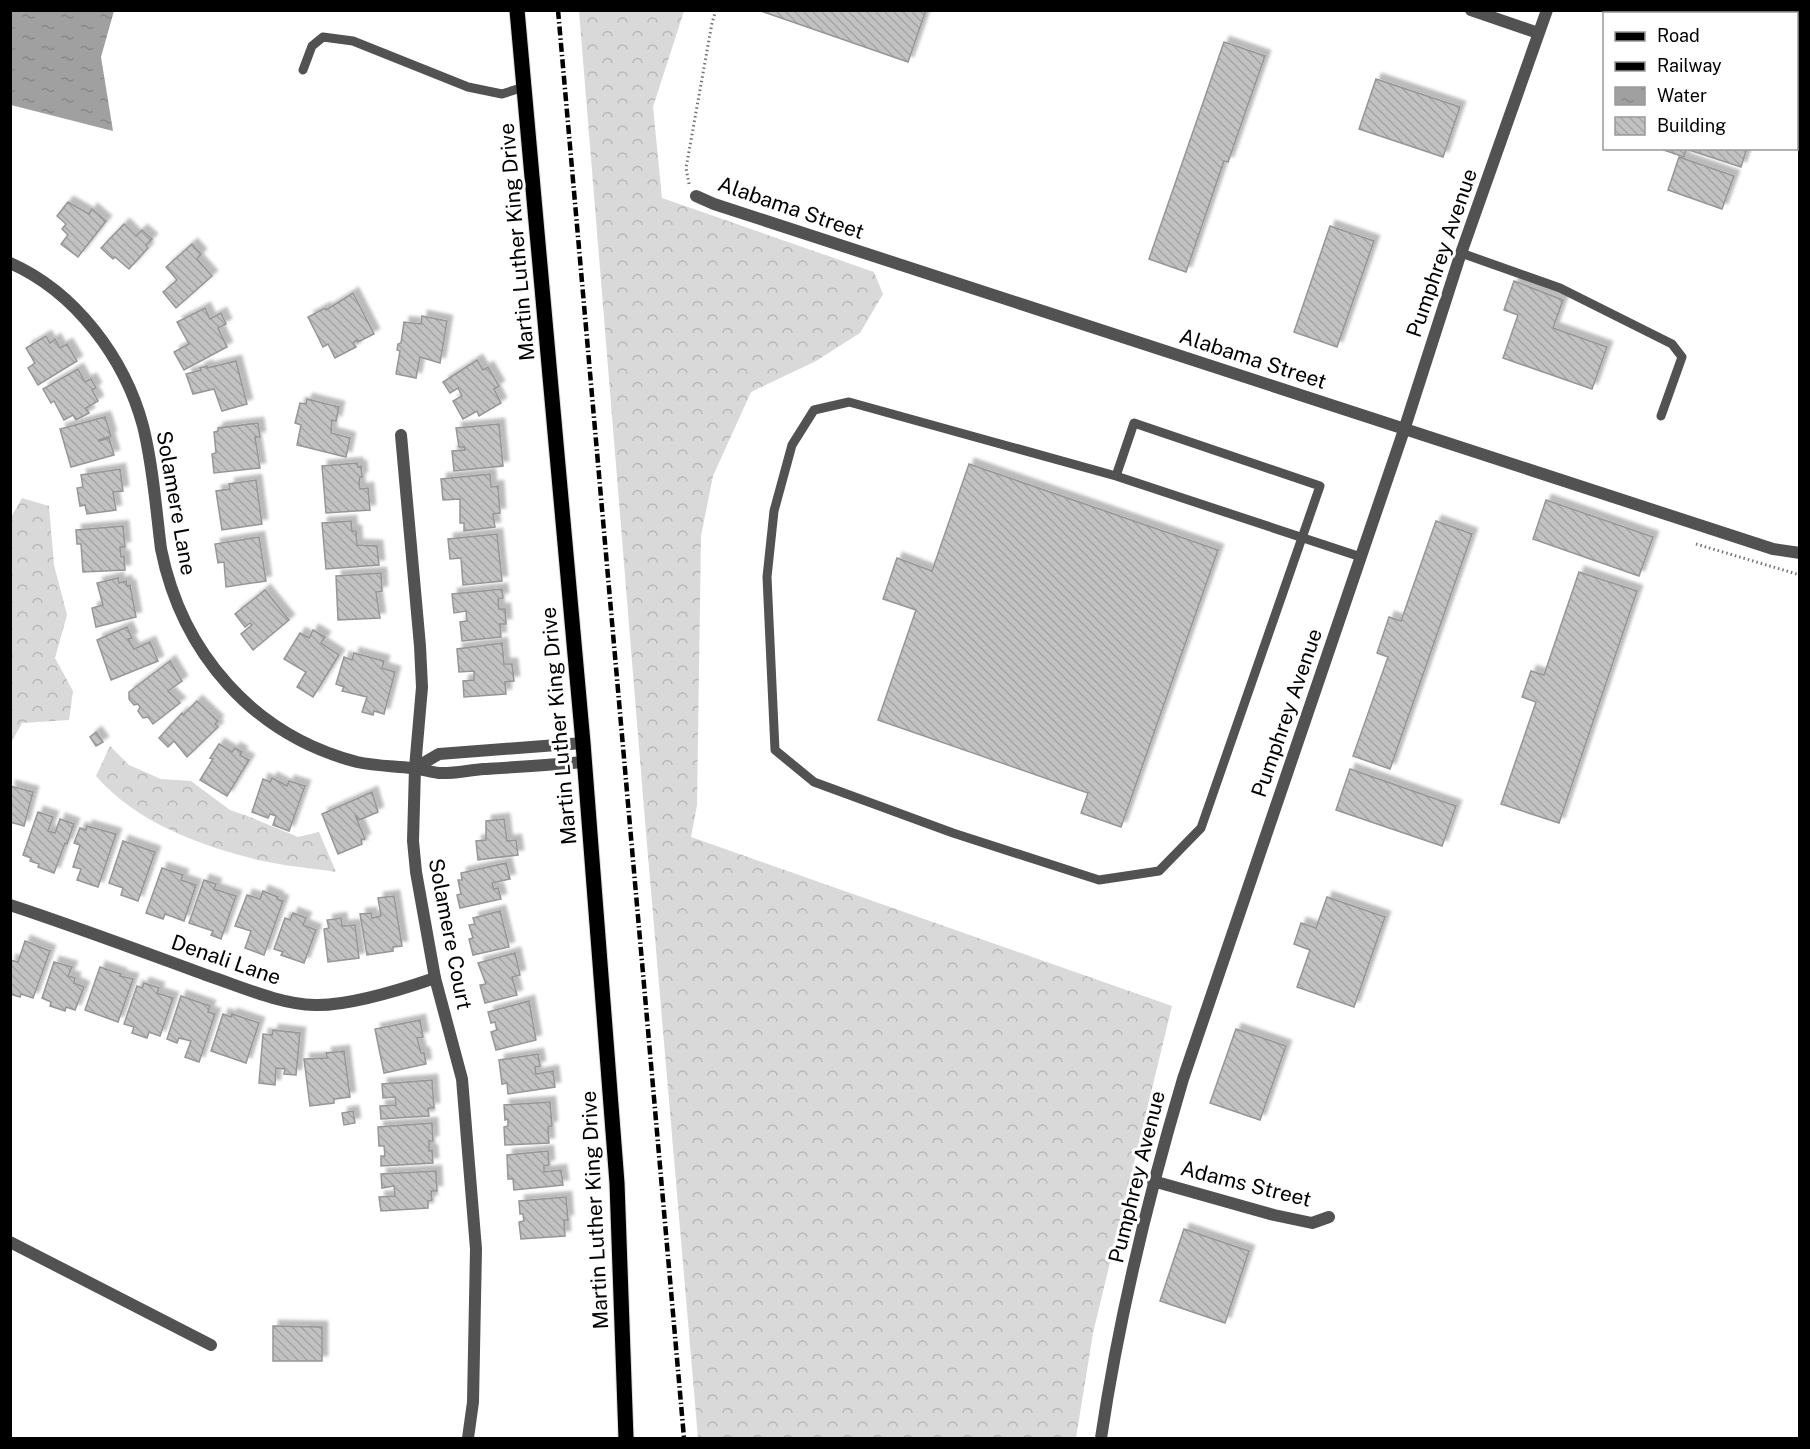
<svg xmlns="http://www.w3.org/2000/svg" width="1810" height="1449" viewBox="0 0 1810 1449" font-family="'Public Sans',sans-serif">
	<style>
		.forest { fill: url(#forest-crowns) }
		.water { fill: url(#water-ripples) }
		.building { fill: url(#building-back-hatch); stroke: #969696; stroke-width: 1.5; filter: url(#shadow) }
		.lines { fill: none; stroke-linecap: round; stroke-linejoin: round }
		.primary-casing { stroke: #dbdbdb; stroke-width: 17 }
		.path { stroke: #747474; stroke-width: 3; stroke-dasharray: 1.5 3; stroke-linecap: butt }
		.lane { stroke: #525252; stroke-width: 9 }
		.street { stroke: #525252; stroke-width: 12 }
		.primary { stroke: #000; stroke-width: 15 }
		.rail { stroke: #000; stroke-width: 4.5; stroke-dasharray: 9 3 1.5 3; stroke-linecap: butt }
		.labels { text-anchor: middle; stroke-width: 6; stroke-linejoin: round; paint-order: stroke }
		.street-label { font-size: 21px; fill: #000; stroke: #fff }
	</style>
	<defs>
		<pattern id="forest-crowns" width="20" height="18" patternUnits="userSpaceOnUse" patternTransform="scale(1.5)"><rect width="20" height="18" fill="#d9d9d9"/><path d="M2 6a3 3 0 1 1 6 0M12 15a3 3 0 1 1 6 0" fill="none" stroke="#b8b8b8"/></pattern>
		<pattern id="water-ripples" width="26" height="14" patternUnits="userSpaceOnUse" patternTransform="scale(1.5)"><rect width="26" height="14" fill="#a0a0a0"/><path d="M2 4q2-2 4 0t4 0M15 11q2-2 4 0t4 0" fill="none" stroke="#888"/></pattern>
		<pattern id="building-back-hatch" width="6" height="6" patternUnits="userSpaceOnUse" patternTransform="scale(1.5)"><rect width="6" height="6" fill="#c2c2c2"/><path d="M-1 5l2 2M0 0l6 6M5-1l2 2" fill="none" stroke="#a5a5a5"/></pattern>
		<filter id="shadow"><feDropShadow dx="5.5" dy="-5.5" stdDeviation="1.5" flood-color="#0004"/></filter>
	</defs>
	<rect width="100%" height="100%" fill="#fff"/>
	<!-- forest -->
	<g class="forest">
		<path d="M579,11h105l-31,96 9,91 212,74 9,22 -23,39 -44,28 -65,31 -38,84 -12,60 -4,269 -6,32 481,169 -79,327 -17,105h-378l-53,-617z"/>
		<path d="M22,498l27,8 5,59 13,50 -12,43 18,33 -4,29 -47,3 -11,20 -1,-224z"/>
		<path d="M110,746l19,19 32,14 30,2 39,29 20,7 48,20 21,-5 17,40c-25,-4 -52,-6 -78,-12 -59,-15 -121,-37 -162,-84z"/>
	</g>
	<!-- water -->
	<path class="water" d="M10,11h104l-13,46 12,74 -102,-26z"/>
	<!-- building -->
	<g class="building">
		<path d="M758,10h168l-18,52z"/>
		<path d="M1224,42l41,14 -37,106 -4,-1 -38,111 -37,-13z"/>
		<path d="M1376,79l84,28 -17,50 -84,-28z"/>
		<path d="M1658,148h89l-6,19 -55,-18 -2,8z"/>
		<path d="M1679,157l55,19 -12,33 -54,-19z"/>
		<path d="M68,202l21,12 3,-5 14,12 -28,36 -17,-13 7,-9 -6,-6 4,-5 -9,-8z"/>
		<path d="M124,224l12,12 6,-6 10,9 -6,6 2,3 -19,21 -14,-12 -2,2 -12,-11z"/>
		<path d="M1330,226l44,15 -37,106 -43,-15z"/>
		<path d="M192,244l9,10 -4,5 15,17 -36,32 -13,-16 14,-12 -11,-13z"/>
		<path d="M1514,281l49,19 -10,28 54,19 -15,42 -89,-31 15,-43 -14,-5z"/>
		<path d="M353,293l21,41 -16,8 -1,-2 -4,3 3,4 -21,11 -7,-14 -5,3 -15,-30 17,-9 1,2z"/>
		<path d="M205,308l5,11 11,-6 5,11 -8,4 9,19 -43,23 -10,-18 15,-8 -12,-22z"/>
		<path d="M422,316l25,5 -7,42 -20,-6 -4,21 -20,-4 4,-23 -3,-1 1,-6 3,-1 3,-21 17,2z"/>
		<path d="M46,336l4,7 5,-4 5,9 7,-4 10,17 -39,24 -10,-17 7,-5 -9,-15z"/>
		<path d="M477,360l6,10 5,-3 11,19 -5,3 7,14 -22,13 -2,-5 -14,8 -10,-18 9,-5 -4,-8 -8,5 -7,-11z"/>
		<path d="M236,361l11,43 -25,7 -8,-22 -21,5 -7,-20 15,-4 -1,-2 7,-2v2z"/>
		<path d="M78,369l7,13 6,-3 5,9 -4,2 6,11 -12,7 3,5 -13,7 -3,-5 -9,5 -10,-19 -3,2 -8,-14z"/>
		<path d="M307,399l32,8 -3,14 -4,-1 -1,13 19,5 -4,19 -49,-12 4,-20 -6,-2 5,-20 6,1z"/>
		<path d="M105,417l6,19 -12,4v1l10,-3 5,17 -43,12 -11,-38z"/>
		<path d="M258,423l2,14h-5l5,31 -46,5 -2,-19 4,-1 -2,-21 4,-1v-3z"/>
		<path d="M499,424l4,42 -49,5 -2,-20 13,-1 -1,-3h-5l-3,-19z"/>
		<path d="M357,463l1,4 3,-1 1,11h-2l-1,5 1,7 8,-1 2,22 -44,3 -4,-47z"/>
		<path d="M969,464l249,86 -97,277 -40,-14 7,-20 -210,-73 38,-110 -33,-11 14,-41 35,13z"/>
		<path d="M120,469l3,22 -10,1 3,18 -29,4 -2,-9 -5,1 -3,-18 6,-1 -2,-12z"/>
		<path d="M490,474l1,13 7,-1 2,27 -7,1 2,13 -31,4v-8h-4v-24l-17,1 -2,-21z"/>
		<path d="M256,480l6,44 -40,6 -6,-39 14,-2 -1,-5z"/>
		<path d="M1546,500l107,37 -14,39 -106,-37z"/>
		<path d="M351,521l1,10h4l1,14 20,1 2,19 -53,4 -4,-46z"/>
		<path d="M1436,521l36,13 -82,235 -37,-13 35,-99 -11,-4 12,-36 12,4z"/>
		<path d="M123,526l2,21h-5l1,10 3,-1 1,14 -42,2 -2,-28h-4l-1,-14z"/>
		<path d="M497,534l5,47 -39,4 -2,-27 -11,1 -2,-20z"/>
		<path d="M259,537l7,44 -40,6 -2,-25 -6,1 -3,-19z"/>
		<path d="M1579,572l58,19 -78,232 -58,-19 35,-102 -14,-5 9,-26 13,4z"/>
		<path d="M381,573l1,18 -6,1 4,26 -42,2 -2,-44z"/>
		<path d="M118,578l1,5 7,-2 1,5 3,-1 6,32 -40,10 -4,-19 11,-3 -6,-22z"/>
		<path d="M502,589l1,9 -5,1 1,10h6l1,15h-6l1,13 -39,4 -2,-19 7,-1 -1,-10 -12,2 -2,-19z"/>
		<path d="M265,590l24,30 -36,30 -12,-16 11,-9 -2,-2 -5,4 -10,-13z"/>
		<path d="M127,627l5,11 -4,1 6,10 16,-7 8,19 -47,19 -14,-40z"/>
		<path d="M313,630l12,7 -4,6 18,12 -26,42 -16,-10 9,-15 -22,-13 16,-26 9,5z"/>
		<path d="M502,643l2,21h8l2,17 -9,1 1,12 -42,3 -1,-16 11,-1v-9l-15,1 -2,-23z"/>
		<path d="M354,653l30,8 -2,7 13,4 -11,42 -10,-3 -1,4 -11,-3 5,-15 -25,-6 2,-4 -8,-3 8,-27 8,3z"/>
		<path d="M170,661l12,20 -14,10 12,12 -27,21 -5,-7 -5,1 -5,-7 2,-4 -2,-3 -4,1 -5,-6v-7z"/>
		<path d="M197,701l21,20 -3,3 3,3 -31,30 -13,-16 -6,6 -9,-9 23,-25 1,2z"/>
		<path d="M96,732l7,10 -7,4 -6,-9z"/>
		<path d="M219,744l13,8 3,-4 7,4 -2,3 9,5 -22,36 -27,-16 13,-21 -3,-1z"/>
		<path d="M1350,769l106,37 -14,40 -106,-36z"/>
		<path d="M272,778l15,8 2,-5 16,5 -16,45 -16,-6 3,-9 -6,-2 -2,4 -16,-6 11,-33 7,3z"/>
		<path d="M10,786l23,6 -9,34 -14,-4z"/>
		<path d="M372,792l6,20 -19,8 -4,-5 10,24 -4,1 1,4 -24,10 -16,-40z"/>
		<path d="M38,812l15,5 -5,14 7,2 5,-14 14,5 -7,20 -2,-1 -11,30 -16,-6 1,-3 -9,-3 1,-3 -8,-3z"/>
		<path d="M504,819l3,22 9,-1 2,15 -40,5 -2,-19 10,-1v-19z"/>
		<path d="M87,826l29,8 -18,53 -21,-7 4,-11 -8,-2 7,-22 -6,-2 6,-15 6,2z"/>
		<path d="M123,841l32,11 -17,49 -17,-6 2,-7 -14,-5z"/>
		<path d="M506,863l4,16 -18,4 2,6 4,-1 3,11 -41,9 -3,-13 4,-1 -3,-14h4l-1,-7z"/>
		<path d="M162,868l21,7 -2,5 15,5 -12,36 -19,-7 -2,5 -17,-6z"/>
		<path d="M204,880l12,4 -2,5 22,7 -15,43 -10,-4 2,-4 -24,-8z"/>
		<path d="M263,891l15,6 -1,2 6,2 -19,54 -19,-7 6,-17 -16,-5 12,-31 13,4z"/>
		<path d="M394,896l8,50 -9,1v4l-26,4 -7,-41 11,-1 1,5 9,-2 -3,-18z"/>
		<path d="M1327,897l58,20 -31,90 -57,-20 13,-37 -16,-6 7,-21 15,5z"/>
		<path d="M500,911l9,36 -36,8 -4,-16 4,-1 -4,-13 6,-1 -2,-6z"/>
		<path d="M293,913l13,5 -3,7 13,5 -12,33 -23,-8 2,-3 -9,-3 11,-31 5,2z"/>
		<path d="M341,918l1,8 13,-1 4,33 -31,4 -4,-33 5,-1 -2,-8z"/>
		<path d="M25,941l25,10 -17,47 -12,-4 -1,3 -10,-3v-34l8,2z"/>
		<path d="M515,953l5,22 -8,2 5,18 -32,8 -5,-18 6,-1 -8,-21z"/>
		<path d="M54,962l18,5 -4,9 7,2 -1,5 10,4 -9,23 -9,-3 -1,4 -15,-5 1,-4 -9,-4z"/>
		<path d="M100,967l21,7 -1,2 13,3 -15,43 -33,-12z"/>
		<path d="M144,983l15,5 -2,5 16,5 -13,38 -11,-4 -2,6 -15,-5 2,-6 -10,-3 13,-38 5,2z"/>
		<path d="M181,996l29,10 -2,6 7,2 -16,48 -14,-5 6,-16 -12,-3 -2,5 -10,-4z"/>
		<path d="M529,1001l7,39 -40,10 -5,-18 6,-2 -2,-8 -4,1 -3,-11z"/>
		<path d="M223,1014l8,3 1,-3 27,9 -13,40 -35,-12z"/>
		<path d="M420,1020l3,17 -6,1 4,15h3l2,11 -42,9 -9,-44z"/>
		<path d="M1236,1029l50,17 -26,74 -50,-17z"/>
		<path d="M273,1030l27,3 -4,42 -12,-1 1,-5 -9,-1 -1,17 -16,-2 4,-49 9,1z"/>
		<path d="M344,1051l6,46 -16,2v4l-24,3 -6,-47 23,-1 -1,-5z"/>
		<path d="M538,1054l2,12 -5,1 1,7 17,-3 2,16 -47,7 -1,-11 -5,1 -3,-24z"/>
		<path d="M432,1080l2,28h-6l1,8 -48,3 -1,-13 16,-1 -1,-8 -12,1 -1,-14z"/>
		<path d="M550,1102l2,24 -4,1 1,16 -44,2 -1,-18 4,-1v-7l-3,1 -1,-15z"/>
		<path d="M353,1111l2,12 -11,2 -2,-12z"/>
		<path d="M432,1123l1,18h-4v10l3,-1 1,13 -52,3v-10h4l-1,-10h-5l-1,-19z"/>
		<path d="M548,1151l1,14 -5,1v6l17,-2 2,15 -49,5 -1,-11h-5l-1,-24z"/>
		<path d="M436,1171l1,20h-6l1,9 -4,1v7l-47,3 -2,-14 16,-1 -1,-10 -12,2 -1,-14z"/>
		<path d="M566,1197l2,23h-4l1,16 -44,3 -2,-17 5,-1 -1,-7h-3l-1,-13z"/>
		<path d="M1184,1229l65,22 -24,72 -65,-22z"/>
		<path d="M273,1326l49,1v34h-49z"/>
	</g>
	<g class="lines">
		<defs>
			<path id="primary" d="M517,10l66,733 34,440 9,255"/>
		</defs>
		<!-- primary casing -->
		<use href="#primary" class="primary-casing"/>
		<!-- path -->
		<g class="path">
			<path d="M689,184l-3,-16 26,-145 4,-13"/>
			<path d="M1696,544l104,31"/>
		</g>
		<!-- lane -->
		<g class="lane">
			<path d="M303,70l9,-24 11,-9 30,4 115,46 34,7 22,-7"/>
			<path d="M1461,253l99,35 112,56 10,13 -21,59"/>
			<path d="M1116,476l-267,-74 -35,8 -22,35 -18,66 -7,66 8,173 39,32 139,51 146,47 60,-9 42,-43 119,-342 -186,-63 -18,53 245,81"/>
		</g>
		<!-- street -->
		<g class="street">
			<path d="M1471,10l67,23"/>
			<path d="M696,196l18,8 1059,345 27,4"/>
			<path d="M10,263c66,29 115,96 133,163 10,40 13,83 18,123 21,104 92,186 196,213 18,4 37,4 55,6 9,1 18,4 27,5 14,1 30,-3 45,-4 33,-2 67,-4 100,-7"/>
			<path d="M401,435l19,211 2,41 -7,81 -2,73 3,31 19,106 27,101 14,170 -3,153 -5,36"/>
			<path d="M415,768l24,-14 144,-11"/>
			<path d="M10,905c67,22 133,47 199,71 33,11 70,28 106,29 33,1 88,-16 120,-27"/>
			<path d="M1153,1181l121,34 38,8 17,-6"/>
			<path d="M10,1242l201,103"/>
			<path d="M1101,1438c18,-121 47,-241 82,-359l221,-649 55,-171 88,-249"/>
		</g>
		<!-- primary -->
		<use href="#primary" class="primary"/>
		<!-- rail -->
		<path class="rail" d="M558,10l126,1428"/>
	</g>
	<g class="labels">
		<!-- street labels -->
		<g class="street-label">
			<text transform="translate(791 208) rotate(19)" y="7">Alabama Street</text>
			<text transform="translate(517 242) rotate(-95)" y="7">Martin Luther King Drive</text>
			<text transform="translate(1442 253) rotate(-71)" y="7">Pumphrey Avenue</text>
			<text transform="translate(1253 359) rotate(18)" y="7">Alabama Street</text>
			<text transform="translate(176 503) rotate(80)" y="7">Solamere Lane</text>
			<text transform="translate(1287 713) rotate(-71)" y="7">Pumphrey Avenue</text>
			<text transform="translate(559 726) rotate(-95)" y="7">Martin Luther King Drive</text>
			<text transform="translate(450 934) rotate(79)" y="7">Solamere Court</text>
			<text transform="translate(226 960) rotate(19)" y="7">Denali Lane</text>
			<text transform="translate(1137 1177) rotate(-76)" y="7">Pumphrey Avenue</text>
			<text transform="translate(1246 1184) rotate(14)" y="7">Adams Street</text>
			<text transform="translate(595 1210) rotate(-93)" y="7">Martin Luther King Drive</text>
		</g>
	</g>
	<!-- border -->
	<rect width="1810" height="1449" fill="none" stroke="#000000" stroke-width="24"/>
	<!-- legend -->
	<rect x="1603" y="12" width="195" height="138" fill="#ffffff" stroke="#999999" stroke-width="1.5"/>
	<rect x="1615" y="32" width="30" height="9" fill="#000000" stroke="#999999" stroke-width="1.5"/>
	<text x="1657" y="42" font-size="18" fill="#000000">Road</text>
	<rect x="1615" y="62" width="30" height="9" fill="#000000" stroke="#999999" stroke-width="1.5"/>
	<text x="1657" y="72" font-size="18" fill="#000000">Railway</text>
	<rect x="1615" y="87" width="30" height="18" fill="url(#water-ripples)" stroke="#999999" stroke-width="1.5"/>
	<text x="1657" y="102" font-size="18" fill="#000000">Water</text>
	<rect x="1615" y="117" width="30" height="18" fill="url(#building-back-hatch)" stroke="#999999" stroke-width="1.5"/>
	<text x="1657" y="132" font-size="18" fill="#000000">Building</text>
</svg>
